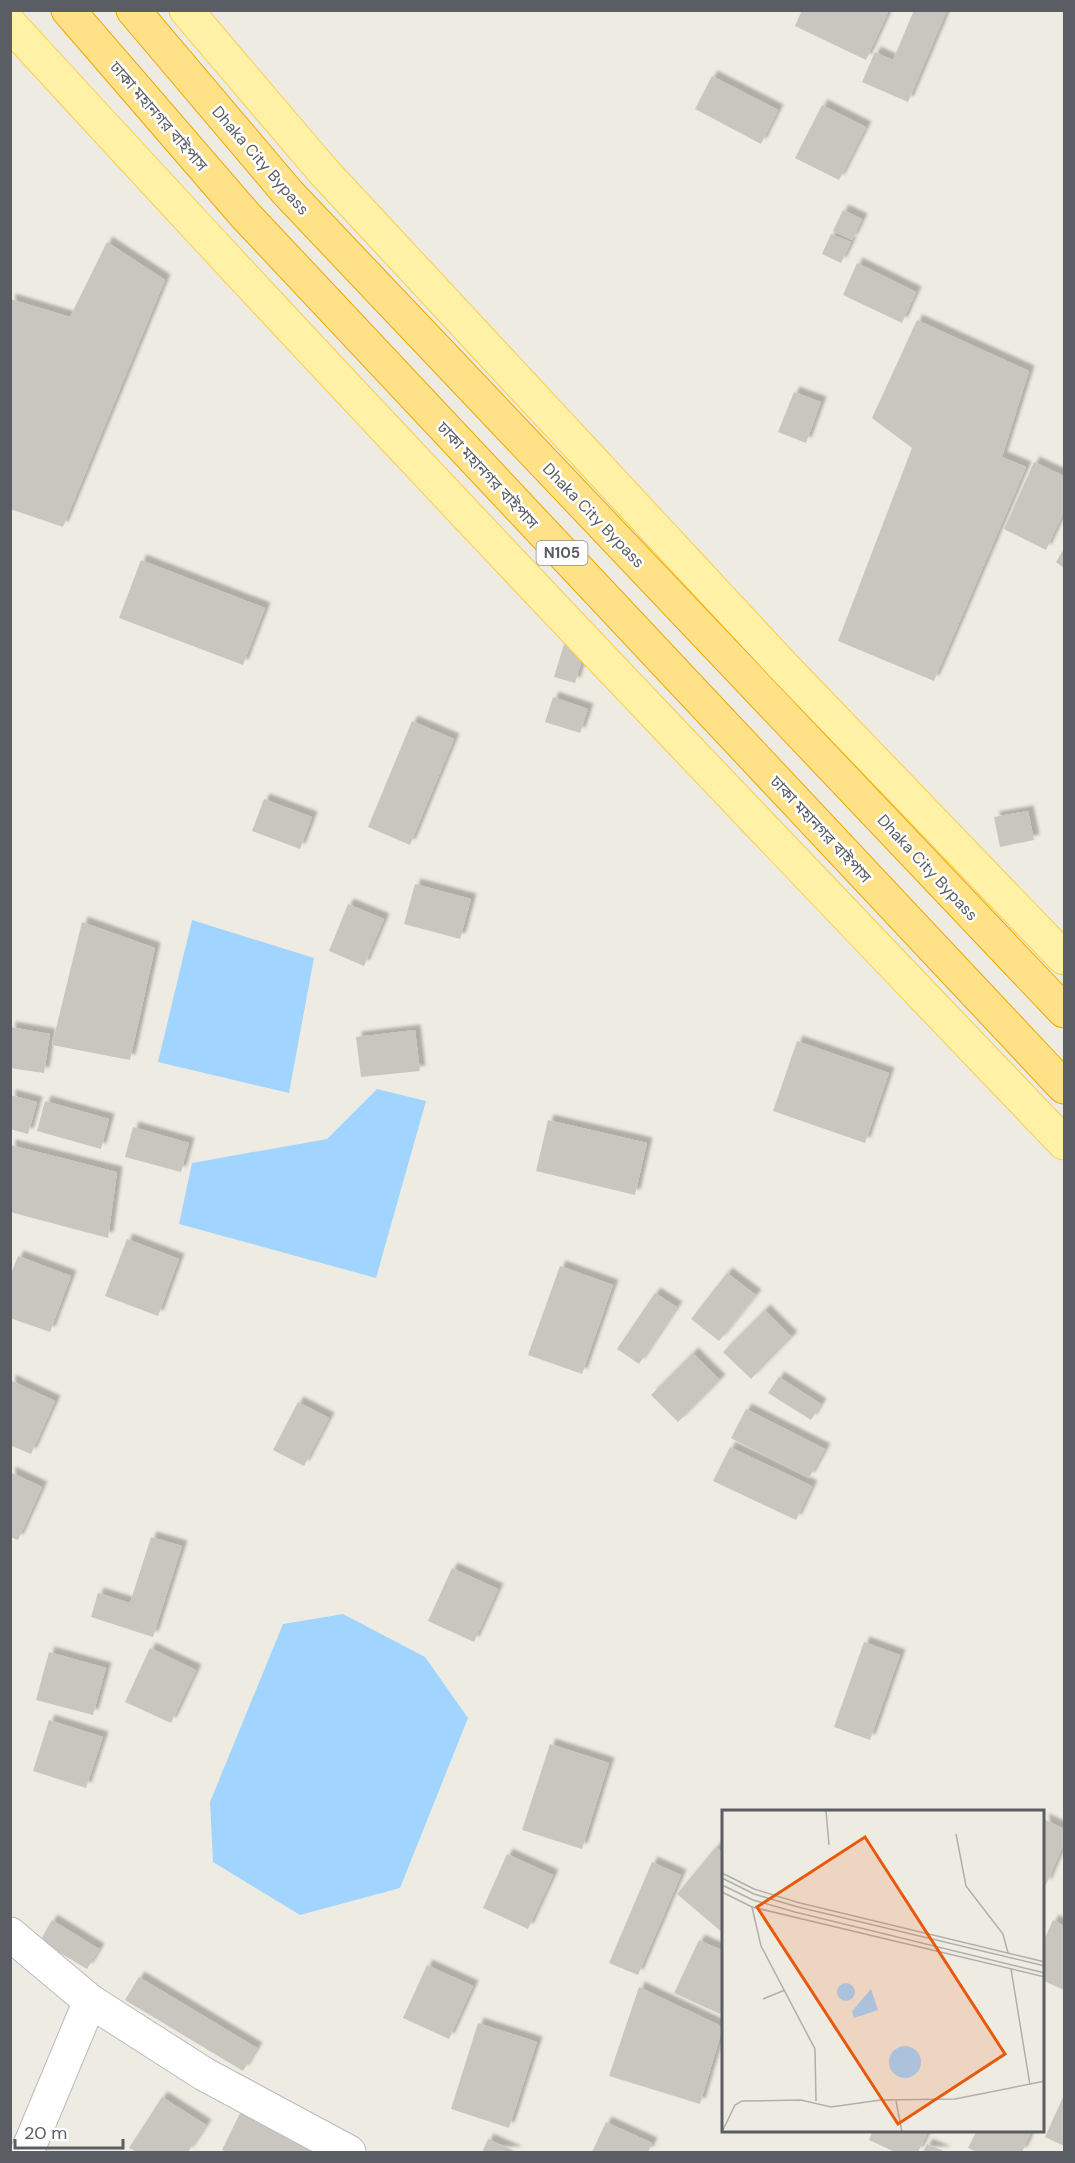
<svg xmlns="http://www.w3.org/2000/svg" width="1075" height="2163" viewBox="0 0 1075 2163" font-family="'DM Sans','Noto Sans Bengali',sans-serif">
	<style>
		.water { fill: #a1d5ff }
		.building { fill: #c9c6bf; filter: url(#shadow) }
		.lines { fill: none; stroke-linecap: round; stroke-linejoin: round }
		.minor-casing { stroke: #b7bac0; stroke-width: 35 }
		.major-casing { stroke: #fccd4d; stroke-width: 35 }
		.highway-casing { stroke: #f0a700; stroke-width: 35 }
		.minor { stroke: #fff; stroke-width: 33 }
		.major { stroke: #fff1a6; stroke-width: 33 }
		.highway { stroke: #ffe288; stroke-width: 33 }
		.labels { text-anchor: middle; stroke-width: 5; stroke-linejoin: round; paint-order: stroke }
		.shield { fill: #fff; stroke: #8c8e92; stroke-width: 1.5 }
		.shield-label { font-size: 15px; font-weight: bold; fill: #5a5e64 }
		.street-label { font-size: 16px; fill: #5a5e64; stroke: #fff }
		.inset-road { fill: none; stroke: #afafac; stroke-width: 1.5 }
		.view { fill: #e8590c; fill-opacity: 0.15; stroke: #e8590c; stroke-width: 3 }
		.inset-edge { fill: none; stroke: #5a5e64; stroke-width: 3 }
	</style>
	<defs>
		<filter id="shadow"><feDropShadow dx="5.5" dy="-5.5" stdDeviation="1.5" flood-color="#0004"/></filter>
	</defs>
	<rect width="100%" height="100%" fill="#eeece2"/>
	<!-- water -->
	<g class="water">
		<path d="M192,920l122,38 -25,135 -131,-31z"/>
		<path d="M377,1089l49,12 -50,177 -197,-54 13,-61 135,-24z"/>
		<path d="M343,1614l82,43 43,61 -68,170 -100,27 -87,-53 -3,-60 73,-178z"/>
	</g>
	<!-- building -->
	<g class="building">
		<path d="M802,10h87l-23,50 -71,-34z"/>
		<path d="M914,10h33l-39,92 -46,-20 13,-30 18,8z"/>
		<path d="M712,76l66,34 -17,34 -66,-35z"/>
		<path d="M822,105l44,22 -27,53 -44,-22z"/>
		<path d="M843,210l19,9 -10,21 -19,-9z"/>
		<path d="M831,234l20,8 -10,21 -19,-9z"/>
		<path d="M107,242l58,38 -102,247 -53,-18v-210l60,18z"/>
		<path d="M857,263l59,29 -14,31 -59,-28z"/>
		<path d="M917,320l112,51 -27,86 24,10 -92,214 -96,-40 74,-193 -40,-30z"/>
		<path d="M794,392l27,10 -15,41 -28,-11z"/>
		<path d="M1034,462l30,14v35l-18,39 -42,-21z"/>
		<path d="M1064,549v19l-8,-6z"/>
		<path d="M141,560l124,48 -22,57 -124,-47z"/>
		<path d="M565,641l21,6 -11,36 -21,-6z"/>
		<path d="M553,697l35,12 -8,24 -35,-11z"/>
		<path d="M412,721l42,18 -44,106 -42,-18z"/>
		<path d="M264,799l48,18 -12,32 -48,-18z"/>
		<path d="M1028,811l6,29 -34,7 -6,-30z"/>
		<path d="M415,884l56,15 -11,40 -56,-15z"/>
		<path d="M348,904l36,15 -20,47 -35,-15z"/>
		<path d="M82,922l73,26 -25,112 -78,-15z"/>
		<path d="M10,1027l40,7 -6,39 -34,-5z"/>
		<path d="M415,1030l5,41 -59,6 -5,-40z"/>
		<path d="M797,1041l92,32 -24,70 -92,-32z"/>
		<path d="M10,1095l27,7 -9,32 -18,-5z"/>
		<path d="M45,1101l64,18 -8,30 -64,-18z"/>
		<path d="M548,1120l99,23 -12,52 -99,-24z"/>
		<path d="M133,1127l56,16 -8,29 -56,-15z"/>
		<path d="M10,1145l107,27 -9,66 -98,-26z"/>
		<path d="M127,1239l52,20 -21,57 -53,-20z"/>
		<path d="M18,1256l53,20 -21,56 -40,-14v-42z"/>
		<path d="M560,1266l53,19 -31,89 -54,-19z"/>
		<path d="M727,1273l29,22 -37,46 -28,-22z"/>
		<path d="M655,1293l22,14 -38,57 -22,-15z"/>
		<path d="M765,1310l27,27 -41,42 -28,-27z"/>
		<path d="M693,1353l27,27 -42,42 -27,-27z"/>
		<path d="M779,1377l42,27 -10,16 -43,-27z"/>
		<path d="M10,1380l45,21 -24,53 -21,-9z"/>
		<path d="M298,1402l31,16 -25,48 -31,-16z"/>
		<path d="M746,1409l79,40 -16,29 -78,-40z"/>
		<path d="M730,1447l82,39 -16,34 -83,-39z"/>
		<path d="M10,1472l32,15 -24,53 -8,-3z"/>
		<path d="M151,1537l31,9 -29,91 -62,-20 7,-24 32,10z"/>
		<path d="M452,1568l46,21 -24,53 -46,-21z"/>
		<path d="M864,1642l36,13 -30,85 -36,-13z"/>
		<path d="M150,1648l46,22 -25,53 -46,-21z"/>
		<path d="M49,1652l57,16 -13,47 -57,-15z"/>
		<path d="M49,1720l54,17 -17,51 -53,-17z"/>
		<path d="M550,1744l59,19 -27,86 -60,-19z"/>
		<path d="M1044,1819l20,10v14l-18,42 -2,-1z"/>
		<path d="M716,1847l8,7v80l-47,-40z"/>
		<path d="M507,1854l46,21 -25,54 -45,-21z"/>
		<path d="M652,1862l29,13 -43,100 -29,-12z"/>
		<path d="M52,1920l47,29 -12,20 -47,-28z"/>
		<path d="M1053,1920l11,6v64l-20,-9v-41z"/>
		<path d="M699,1940l25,11v54l-4,9 -46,-21z"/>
		<path d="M427,1965l46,21 -24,53 -46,-21z"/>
		<path d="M139,1977l118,71 -14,23 -118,-71z"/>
		<path d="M639,1987l84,40 -23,77 -91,-28z"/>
		<path d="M478,2023l59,19 -28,86 -58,-19z"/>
		<path d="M1064,2095v51l-19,-9z"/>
		<path d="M162,2097l44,28 -18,27h-51l-8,-4z"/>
		<path d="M243,2107l75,36 -4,9h-85l-7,-2z"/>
		<path d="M606,2122l46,21 -4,9h-56z"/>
		<path d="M872,2132h56l-10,20h-23l-26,-12z"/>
		<path d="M976,2132h55l-9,20h-45l-9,-4z"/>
		<path d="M488,2139l29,13h-35z"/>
		<path d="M927,2144l19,8h-23z"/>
	</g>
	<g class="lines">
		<defs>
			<g id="minor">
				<path d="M10,1934l80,67 114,73 145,78"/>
				<path d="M27,2152l63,-151"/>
			</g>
			<g id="major">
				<path d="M186,10l137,161 461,496 280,291"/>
				<path d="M10,24c346,378 700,749 1054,1119"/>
			</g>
			<g id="highway">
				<path d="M68,10l177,205 819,872"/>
				<path d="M133,10l155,183 776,818"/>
			</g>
		</defs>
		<!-- minor casing -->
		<use href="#minor" class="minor-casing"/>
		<!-- major casing -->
		<use href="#major" class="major-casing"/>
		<!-- highway casing -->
		<use href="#highway" class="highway-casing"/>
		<!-- minor -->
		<use href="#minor" class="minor"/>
		<!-- major -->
		<use href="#major" class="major"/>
		<!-- highway -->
		<use href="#highway" class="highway"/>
	</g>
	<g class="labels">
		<!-- shield labels -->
		<rect class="shield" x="536.5" y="541" width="51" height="24" rx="4.5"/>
		<g class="shield-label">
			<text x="562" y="558">N105</text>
		</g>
		<!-- street labels -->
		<g class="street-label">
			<text transform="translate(159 116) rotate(49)" y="6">ঢাকা মহানগর বাইপাস</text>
			<text transform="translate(261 160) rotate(49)" y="6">Dhaka City Bypass</text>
			<text transform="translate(488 475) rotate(47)" y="6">ঢাকা মহানগর বাইপাস</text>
			<text transform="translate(594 515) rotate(46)" y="6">Dhaka City Bypass</text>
			<text transform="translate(821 829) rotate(47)" y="6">ঢাকা মহানগর বাইপাস</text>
			<text transform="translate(928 867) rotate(47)" y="6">Dhaka City Bypass</text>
		</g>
	</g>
	<!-- overview -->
	<g transform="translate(722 1810)">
		<rect width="322" height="322" fill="#eeece2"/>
		<path d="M115 182a9 9 0 1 1 18 0a9 9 0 1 1-18 0ZM149,179l7,21 -24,8 -2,-7zM167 252a16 16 0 1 1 32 0a16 16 0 1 1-32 0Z" fill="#a1d5ff"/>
		<path class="inset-road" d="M104,1l3,34M234,24l10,52 37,48 5,19M0,63l32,16 46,14 245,59M0,68l32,16 44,13 247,59M0,75l31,15 42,12 250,61M0,82l30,15 293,70M30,97l9,39 54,103 1,52M289,159l19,116M41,189l22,-9M174,291l6,31M0,322l13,-27 7,-4 59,-1 30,7 50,-7 74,-1 90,-18"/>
		<path class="view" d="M143,27l140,217 -107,70 -141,-217z"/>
		<rect width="322" height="322" class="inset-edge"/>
	</g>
	<!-- border -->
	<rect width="1075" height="2163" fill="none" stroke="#5a5e64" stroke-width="24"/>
	<!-- scale -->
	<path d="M15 2139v9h108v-9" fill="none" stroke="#5a5e64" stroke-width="3"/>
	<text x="24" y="2139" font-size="18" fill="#5a5e64" stroke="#ffffff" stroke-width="4.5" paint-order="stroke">20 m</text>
</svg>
